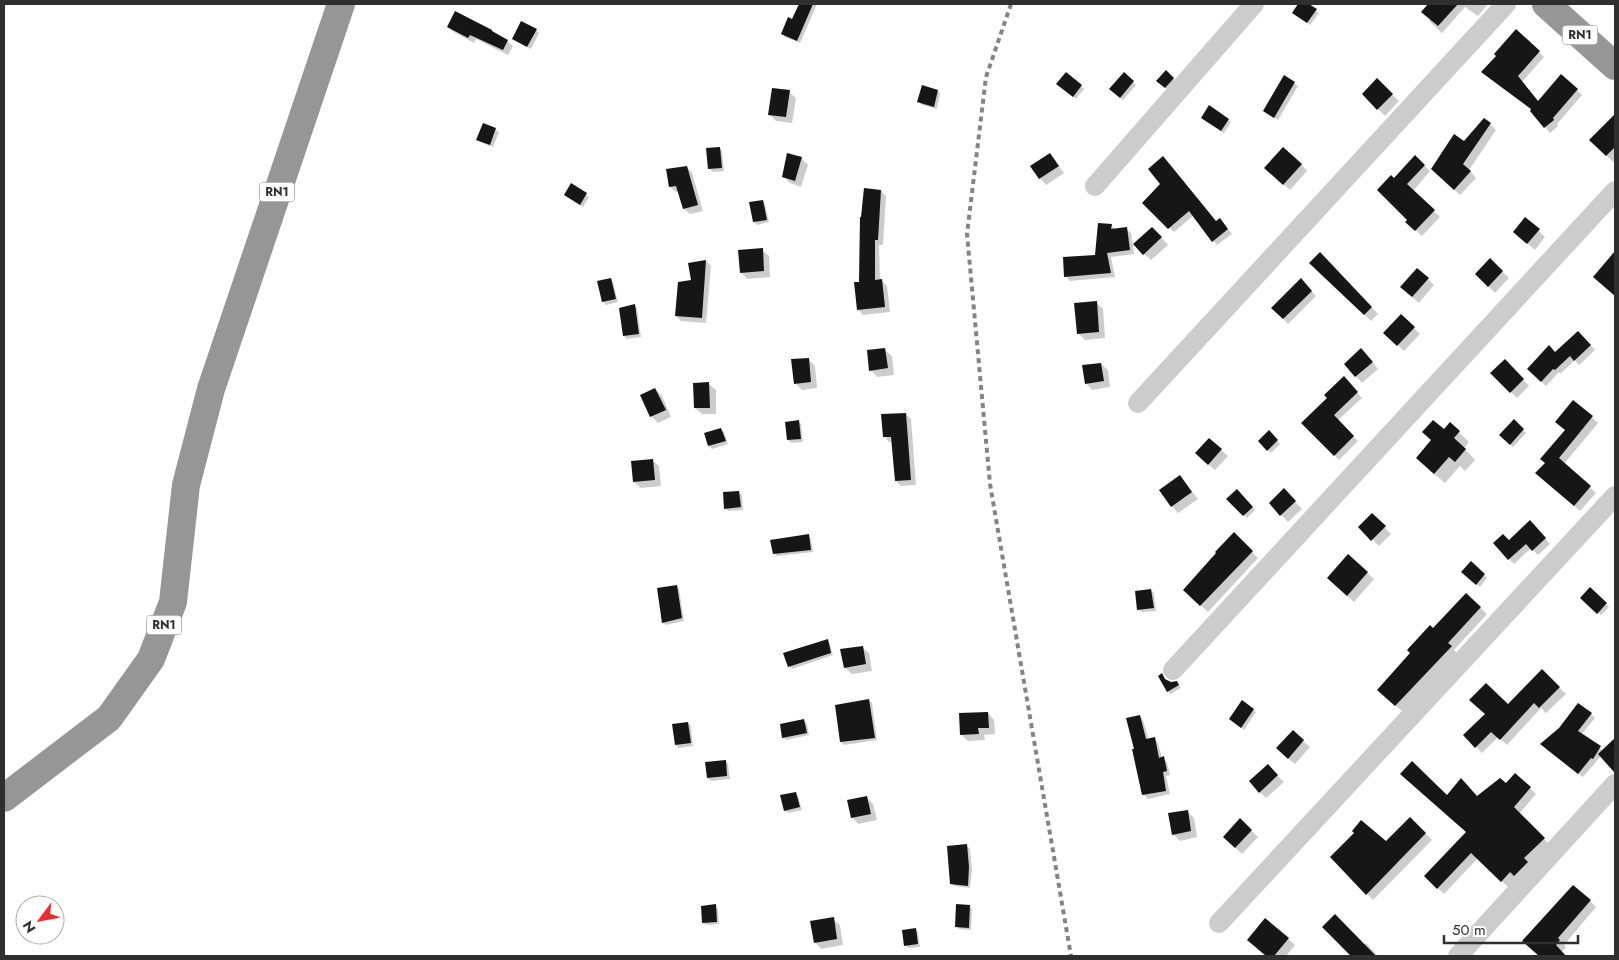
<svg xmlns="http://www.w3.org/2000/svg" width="1619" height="960" viewBox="0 0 1619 960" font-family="Jost,sans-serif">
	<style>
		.shadow { fill: #0003 }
		.building { fill: #161616 }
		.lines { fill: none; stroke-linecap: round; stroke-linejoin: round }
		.street { stroke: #ccc; stroke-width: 20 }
		.highway { stroke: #969696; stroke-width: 28 }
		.rail { stroke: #848484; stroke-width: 4; stroke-dasharray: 5 4; stroke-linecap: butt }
		.labels { text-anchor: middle; stroke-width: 5; stroke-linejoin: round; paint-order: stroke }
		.shield { fill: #fff; stroke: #6d6d6d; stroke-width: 1 }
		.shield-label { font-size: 12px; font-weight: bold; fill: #2f2f2f }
	</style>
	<rect width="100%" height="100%" fill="#fff"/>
	<!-- shadow -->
	<g class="shadow">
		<path d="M801,4h16l-17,39 -15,-6 -3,-3 10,-14z"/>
		<path d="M1300,4h7l12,9 -9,12 -16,-13z"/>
		<path d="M1442,4h46l-10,12 -13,-9 -23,26 -13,-12z"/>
		<path d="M448,27l59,14 6,5 -5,9 -32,-16 -2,4 -20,-11z"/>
		<path d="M536,30l3,3 -8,16 -18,-10z"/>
		<path d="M1516,31l28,26 -22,25 17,20 22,-26 21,19 -25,29 1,2 -8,7 -18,-23 -44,-33 9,-21z"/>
		<path d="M1166,72l10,9 -8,9 -10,-9z"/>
		<path d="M1124,74l12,11 -13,15 -12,-11z"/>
		<path d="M1284,77l14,9 -20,34 -10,-6z"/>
		<path d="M1377,80l22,21 -14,15 -22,-22z"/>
		<path d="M1081,86l3,3 -8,10 -15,-12z"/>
		<path d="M938,91l2,3 -3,15 -15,-4 -3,-3z"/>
		<path d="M789,92l7,6 -4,25 -16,-2 -7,-7z"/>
		<path d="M1612,119l3,3v38l-2,2 -22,-22z"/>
		<path d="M1205,120h23l3,2 -7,11z"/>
		<path d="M1490,124l6,6 -27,40 7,8 -16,17 -28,-26 32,-27z"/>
		<path d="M483,125l13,5 3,2 -6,15 -13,-5 -2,-3z"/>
		<path d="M719,148l3,3 2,20 -11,1 -3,-3 -2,-20z"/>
		<path d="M1049,154l15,19 -18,12 -6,-7z"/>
		<path d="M1415,157l15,14 -17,20 27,26 -18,19 -15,-14 2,-2 -15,-40z"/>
		<path d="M801,158l7,7 -7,22 -11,-4 -6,-6z"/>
		<path d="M1301,164l6,7 -17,19 -18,-16z"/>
		<path d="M687,167l5,6 11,38 -13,3 -6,-5 -5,-18 -3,1 -6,-5z"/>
		<path d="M1162,184l55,38 3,-2 12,14 -15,11 -23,-30 -20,17 -30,-29z"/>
		<path d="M571,185l18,12 -6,10 -18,-12z"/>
		<path d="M881,191l5,5 -3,49h-4l1,36h2l5,5 3,26 -27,3 -5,-6 3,-26z"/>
		<path d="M763,201l2,3 4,18 -12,3 -3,-3z"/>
		<path d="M1526,219l19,18 -10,13 -14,-12z"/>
		<path d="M1111,225l5,5 10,-1 5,4 3,21 -23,3 4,20 -45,4 -4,-5 30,-20z"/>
		<path d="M1159,235l9,10 -17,15 -7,-6z"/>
		<path d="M762,250l7,6 1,21 -23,2 -6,-7z"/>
		<path d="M1320,254l58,60 -7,7 -60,-58z"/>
		<path d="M1490,260l19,18 -14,15 -19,-19z"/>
		<path d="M706,261l5,5 -5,57 -25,-2 -5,-5 16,-35z"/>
		<path d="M611,279l2,3 5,20 -12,3 -3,-3 -4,-20z"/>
		<path d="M1428,279l6,6 -15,18 -11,-10z"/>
		<path d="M1306,285l10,11 -28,28 -15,-16z"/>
		<path d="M1096,302l7,7 2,29 -20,2 -7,-7z"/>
		<path d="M634,305l3,3 4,29 -14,2 -3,-3z"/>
		<path d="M1401,316l19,18 -16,17 -19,-18z"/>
		<path d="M1578,332l17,18 -16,15 -4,-5 -15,14 -1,-2 -13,14 -18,-17 27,-16z"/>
		<path d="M885,350l7,6 2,19 -17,2 -6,-7z"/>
		<path d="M1368,357l10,12 -16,14 -17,-19z"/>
		<path d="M808,359l7,7 2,22 -15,2 -7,-7z"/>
		<path d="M1505,361l24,25 -12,12 -25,-25z"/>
		<path d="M1101,364l7,6 2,17 -18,3 -6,-7z"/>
		<path d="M1344,378l18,20 -25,23 21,20 -19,19 -36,-37 26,-25z"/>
		<path d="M709,384l7,6v24h-14l-7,-6z"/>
		<path d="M655,389l7,7 9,21 -13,6 -7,-7z"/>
		<path d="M1573,401l25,22 -34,41 32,29 -16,18 -38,-32 4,-16 20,-33z"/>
		<path d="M906,414l5,5 5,66 -15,1 -5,-5 -3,-40 -4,1 -5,-6z"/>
		<path d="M798,421l3,3 2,18 -12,1 -3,-3z"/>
		<path d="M1514,421l12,12 -13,14 -12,-12z"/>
		<path d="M1450,424l19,18 -5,6 11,12 -10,11 -5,-5 -15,17 -18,-15z"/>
		<path d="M721,429l3,3 4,12 -16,5 -3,-3z"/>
		<path d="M1269,432l11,12 -9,9 -12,-12z"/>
		<path d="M1209,439l19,17 -13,14 -12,-10z"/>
		<path d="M652,460l7,6 2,20 -20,2 -7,-6z"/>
		<path d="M1180,477l18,22 -20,14 -6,-7z"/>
		<path d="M1284,490l18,19 -14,13 -18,-19z"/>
		<path d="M1237,491l18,19 -8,8 -19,-19z"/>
		<path d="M739,492l3,3 1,15 -15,1 -3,-3z"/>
		<path d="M1372,515l19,19 -12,12 -19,-19z"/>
		<path d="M1530,522l20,22 -12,11 -7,-7 -17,16 -20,-20 15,-2z"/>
		<path d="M1234,534l24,24 -50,54 -24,-22z"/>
		<path d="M808,536l3,3 2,13 -36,4 -3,-3z"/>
		<path d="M1348,556l26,23 -20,23 -19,-17z"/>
		<path d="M1471,563l16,15 -7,9 -14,-12z"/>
		<path d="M677,586l2,3 5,32 -18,4 -3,-2z"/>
		<path d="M1590,589l19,18 -8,8 -19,-17z"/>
		<path d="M1151,590l3,3 2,18 -14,1 -3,-2z"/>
		<path d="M1466,594l21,20 -33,36 3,3 -54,59 -18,-16 48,-66z"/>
		<path d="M827,641l3,3 3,11 -41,14 -3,-3z"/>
		<path d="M862,647l7,6 3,18 -20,3 -7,-6 -3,-18z"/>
		<path d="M1542,671l24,23 -20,19 -5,-5 -34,37 -9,-8 -16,16 -17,-18 43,-29z"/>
		<path d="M1164,678l7,5 5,-1 5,6 -11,6 -2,-3z"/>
		<path d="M869,700l3,3 5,37 -33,5 -3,-3z"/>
		<path d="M1253,710l3,2 -12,18 -10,-8z"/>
		<path d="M988,713l6,7 1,14 -11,1 1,5 -17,1 -7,-7z"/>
		<path d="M1591,714l4,4 -14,17 22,16 12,-11v32l-14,-16 -18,21 -38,-29z"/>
		<path d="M1139,716l4,4 6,20 5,-1 4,4 4,15 5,4 3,13 -4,1 4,18 -22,5 -4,-4 -10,-45h1z"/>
		<path d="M804,721l3,3 2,11 -23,5 -3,-3z"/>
		<path d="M688,723l3,3 2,20 -14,2 -3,-3z"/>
		<path d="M1303,741l7,6 -15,17 -11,-9z"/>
		<path d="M725,761l3,3 2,15 -19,2 -3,-3z"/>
		<path d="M1268,766l16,16 -18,16 -6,-6z"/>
		<path d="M1507,785l23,3 6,6 -17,20 31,31 -42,42 -30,-29 -34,36 -19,-18 42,-44 -19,-36 30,2z"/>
		<path d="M795,793l3,3 4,14 -14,3 -3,-3z"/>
		<path d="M867,798l6,6 4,16 -19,4 -6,-7z"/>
		<path d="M1187,811l7,7 3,19 -17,4 -7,-7z"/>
		<path d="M1410,818l22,22 -59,60 -42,-43 24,-24 31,10z"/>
		<path d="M1240,820l18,17 -16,17 -18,-17z"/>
		<path d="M967,846l3,3 2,21 -2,18 -16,-2 -3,-3z"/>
		<path d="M1590,901l6,6 -32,38 2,2 -4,5 3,4h-25l-10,-8z"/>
		<path d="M715,906l3,3 1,15 -13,1 -3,-3z"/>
		<path d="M969,906l3,3 -1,21 -12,-1 -3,-3z"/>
		<path d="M833,919l7,6 3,20 -22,4 -6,-7z"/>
		<path d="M1323,927l41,18 2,-2 12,13h-28z"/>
		<path d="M915,929l3,3 2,15 -12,1 -2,-3z"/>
		<path d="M1288,939l7,6 -9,11h-19l-19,-16z"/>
	</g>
	<!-- building -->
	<g class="building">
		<path d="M799,4h14l-16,37 -16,-7 7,-17 4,2z"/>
		<path d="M1298,4h11l8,5 -10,14 -15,-10z"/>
		<path d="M1428,4h30l-20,22 -17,-14z"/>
		<path d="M455,11l37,19v1l16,9 -5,10 -33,-15 -2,3 -21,-11z"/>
		<path d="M521,21l16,8 -10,18 -15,-8z"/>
		<path d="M1516,29l24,22 -22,25 20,25 23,-27 17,15 -25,29 1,2 -10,8 -14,-17 1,-2 -50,-37 15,-16 -2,-2z"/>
		<path d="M1166,70l8,8 -9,10 -9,-7z"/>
		<path d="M1066,72l16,13 -9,12 -17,-13z"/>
		<path d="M1124,72l10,9 -14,17 -11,-9z"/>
		<path d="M1284,75l11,7 -21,36 -11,-7z"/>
		<path d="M1377,78l16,16 -16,16 -15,-16z"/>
		<path d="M922,85l16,5 -4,17 -17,-5z"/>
		<path d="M772,88l18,2 -4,27 -18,-2z"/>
		<path d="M1209,105l20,14 -8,12 -20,-13z"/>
		<path d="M1615,114v33l-9,9 -17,-16z"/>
		<path d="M1484,118l7,5 -28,41 8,7 -17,19 -23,-21 23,-35 10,7z"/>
		<path d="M483,123l13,5 -6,17 -14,-5z"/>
		<path d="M720,147l2,21 -14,1 -2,-21z"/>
		<path d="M1283,147l19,17 -19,21 -19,-17z"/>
		<path d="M787,153l15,4 -7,24 -13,-4z"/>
		<path d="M1050,153l9,13 -20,13 -9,-13z"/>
		<path d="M1415,155l10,10 -18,19 28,26 -20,21 -10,-9 2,-2 -30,-30 14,-15 3,3z"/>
		<path d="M1163,156l53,65 4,-3 8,11 -16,13 -23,-31 -21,18 -26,-26 18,-19 -12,-15z"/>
		<path d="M687,166l11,39 -15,4 -7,-23 -7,1 -3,-18z"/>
		<path d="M571,183l16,10 -7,12 -16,-10z"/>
		<path d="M864,188l17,2 -3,50h-3v40l7,-1 3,28 -28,3 -3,-28h5l1,-65h1z"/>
		<path d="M763,200l4,20 -14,2 -4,-20z"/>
		<path d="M1525,217l15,12 -13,15 -14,-12z"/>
		<path d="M1098,223l14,1 -1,5 16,-2 3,23 -23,3 4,20 -47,4 -1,-20 32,-2z"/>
		<path d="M1152,227l10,10 -19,18 -10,-11z"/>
		<path d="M763,248l1,23 -24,2 -2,-23z"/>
		<path d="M1615,251v45l-22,-19z"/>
		<path d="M1320,252l52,55 -8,8 -55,-52z"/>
		<path d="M1490,258l13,13 -15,16 -13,-13z"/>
		<path d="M706,260l-4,58 -27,-2 3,-34 13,-2 -3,-17z"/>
		<path d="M1417,268l12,10 -17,19 -12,-10z"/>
		<path d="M611,278l5,21 -14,3 -5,-21z"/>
		<path d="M1301,278l11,13 -29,28 -12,-11z"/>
		<path d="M1097,301l2,31 -22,2 -3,-31z"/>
		<path d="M635,304l4,30 -16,2 -4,-28z"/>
		<path d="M1401,314l14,13 -18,19 -14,-13z"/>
		<path d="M1578,331l13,14 -17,16 -4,-5 -15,14 -2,-1 -12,13 -14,-13 22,-24 6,7z"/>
		<path d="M885,348l3,20 -19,3 -2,-21z"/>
		<path d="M1361,348l12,14 -18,15 -11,-13z"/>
		<path d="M809,358l2,24 -17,2 -3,-25z"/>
		<path d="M1505,359l19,20 -14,14 -20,-20z"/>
		<path d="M1101,363l3,18 -19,3 -3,-19z"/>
		<path d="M1344,376l14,16 -24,23 20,21 -20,20 -33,-33 26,-25 -3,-3z"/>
		<path d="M709,382l1,26h-16l-1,-25z"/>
		<path d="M655,388l11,22 -16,7 -10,-22z"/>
		<path d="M1573,400l20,16 -34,42 32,28 -17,20 -39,-33 10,-10 -5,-4 25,-29 -10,-8z"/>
		<path d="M906,413l5,67 -16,1 -4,-44h-8l-2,-23z"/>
		<path d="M1514,419l10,10 -14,16 -11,-10z"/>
		<path d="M799,420l2,19 -14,1 -2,-18z"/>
		<path d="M1433,420l11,9 6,-7 10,9 -6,7 12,11 -11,13 -6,-5 -15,17 -18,-16 15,-18 -9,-8z"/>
		<path d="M721,428l5,13 -18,5 -4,-13z"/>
		<path d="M1269,430l9,10 -11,11 -9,-10z"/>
		<path d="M1209,438l13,11 -14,16 -13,-12z"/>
		<path d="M653,459l2,21 -22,2 -2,-21z"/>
		<path d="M1180,475l12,17 -21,15 -12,-17z"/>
		<path d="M1284,488l12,13 -16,15 -11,-13z"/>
		<path d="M1237,489l16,18 -10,9 -17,-17z"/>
		<path d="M739,491l2,16 -17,2 -1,-17z"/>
		<path d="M1372,513l14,13 -15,15 -13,-14z"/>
		<path d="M1530,520l16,18 -14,13 -6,-7 -18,16 -15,-17 10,-9 6,6z"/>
		<path d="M1234,532l19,19 -53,55 -17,-16 33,-37 -1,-1z"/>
		<path d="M809,534l2,16 -38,4 -3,-14z"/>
		<path d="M1348,554l20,18 -21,24 -20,-18z"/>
		<path d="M1471,561l14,13 -9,11 -15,-13z"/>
		<path d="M677,585l5,33 -20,5 -5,-35z"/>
		<path d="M1590,587l17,16 -10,11 -17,-16z"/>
		<path d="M1151,589l3,19 -17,2 -2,-19z"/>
		<path d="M1466,593l15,14 -33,36 4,3 -57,60 -18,-16 33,-37 -3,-3 23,-25 3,3z"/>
		<path d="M828,639l3,14 -43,14 -5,-14z"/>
		<path d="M863,646l3,18 -22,4 -4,-19z"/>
		<path d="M1542,669l18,18 -21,21 -5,-5 -34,37 -9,-8 -16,16 -12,-13 22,-21 -16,-14 17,-17 22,21z"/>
		<path d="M1162,673l3,6 6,3 6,-1 2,4 -12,7 -9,-16z"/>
		<path d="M869,699l6,39 -35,4 -5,-37z"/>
		<path d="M1242,700l12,9 -13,19 -12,-9z"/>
		<path d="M1578,703l14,10 -14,18 23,15 -8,13 -2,-1 -13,16 -38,-30 19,-16z"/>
		<path d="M988,712l1,16h-11l1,6 -19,1 -1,-22z"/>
		<path d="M1140,715l6,24 9,-2 4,21 5,-2 3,15 -4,1 3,19 -24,4 -10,-46h2l-8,-31z"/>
		<path d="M804,719l3,14 -25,5 -2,-14z"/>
		<path d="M688,722l3,21 -16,2 -3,-21z"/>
		<path d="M1293,730l11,10 -16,19 -12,-11z"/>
		<path d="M1615,738v34h-1l-16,-18z"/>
		<path d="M726,760l1,16 -20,2 -2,-16z"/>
		<path d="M1412,761l35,34 14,-17 16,18 23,-18 6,5 9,-10 16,14 -17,20 31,31 -21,20 4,4 -14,14 -4,-4 -9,10 -30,-29 -34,36 -13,-13 42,-44 -66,-58z"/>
		<path d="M1268,764l10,11 -19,18 -10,-12z"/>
		<path d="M796,792l4,15 -16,4 -4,-16z"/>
		<path d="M867,796l4,18 -20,4 -4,-18z"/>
		<path d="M1188,810l3,21 -19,4 -4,-22z"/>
		<path d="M1410,817l16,16 -60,62 -36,-38 24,-24 -2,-2 9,-11 25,21z"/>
		<path d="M1240,818l12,12 -17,18 -12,-11z"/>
		<path d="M967,844l2,23 -1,19 -18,-2 -3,-38z"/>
		<path d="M1573,885l18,15 -33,38 2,2 -4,5 10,11h-27l-17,-15z"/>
		<path d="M716,904l1,18 -15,1 -1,-17z"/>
		<path d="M956,904l14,1 -1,23 -14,-1z"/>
		<path d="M1335,914l41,42h-25l-29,-29z"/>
		<path d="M834,917l3,22 -23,4 -4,-22z"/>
		<path d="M1265,918l24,20 -15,18h-8l-19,-16z"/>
		<path d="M916,928l2,16 -14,2 -2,-16z"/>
	</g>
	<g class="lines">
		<!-- street -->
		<g class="street">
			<path d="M1095,186l159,-182"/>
			<path d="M1138,403l368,-399"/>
			<path d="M1173,670l442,-479"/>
			<path d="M1219,923l396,-427"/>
			<path d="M1458,956l157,-172"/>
		</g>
		<!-- highway -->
		<g class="highway">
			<path d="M1546,4l69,62"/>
			<path d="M4,798l105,-80 42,-59 22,-57 13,-117 25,-96 130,-385"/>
		</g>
		<!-- rail -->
		<path class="rail" d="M1011,4l-25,73 -19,157 23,250 81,472"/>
	</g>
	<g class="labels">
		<!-- shield labels -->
		<g class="shield">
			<rect x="1562.5" y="25.5" width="35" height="19" rx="4"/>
			<rect x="259.5" y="182.5" width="35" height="19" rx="4"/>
			<rect x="146.5" y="615.5" width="35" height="19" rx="4"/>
		</g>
		<g class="shield-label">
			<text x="1580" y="39">RN1</text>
			<text x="277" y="196">RN1</text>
			<text x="164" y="629">RN1</text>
		</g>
	</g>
	<!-- border -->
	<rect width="1619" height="960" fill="none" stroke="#2f2f2f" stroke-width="10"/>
	<!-- north arrow -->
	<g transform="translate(40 920) rotate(238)"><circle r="24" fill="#ffffff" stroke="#acacac"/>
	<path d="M0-4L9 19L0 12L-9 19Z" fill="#eb2c2e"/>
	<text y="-8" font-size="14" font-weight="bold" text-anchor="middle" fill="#2f2f2f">N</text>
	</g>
	<!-- scale -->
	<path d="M1444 935v8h134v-8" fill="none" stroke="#2f2f2f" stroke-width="2.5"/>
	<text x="1452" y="935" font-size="15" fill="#2f2f2f" stroke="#ffffff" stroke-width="4" paint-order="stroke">50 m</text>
</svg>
